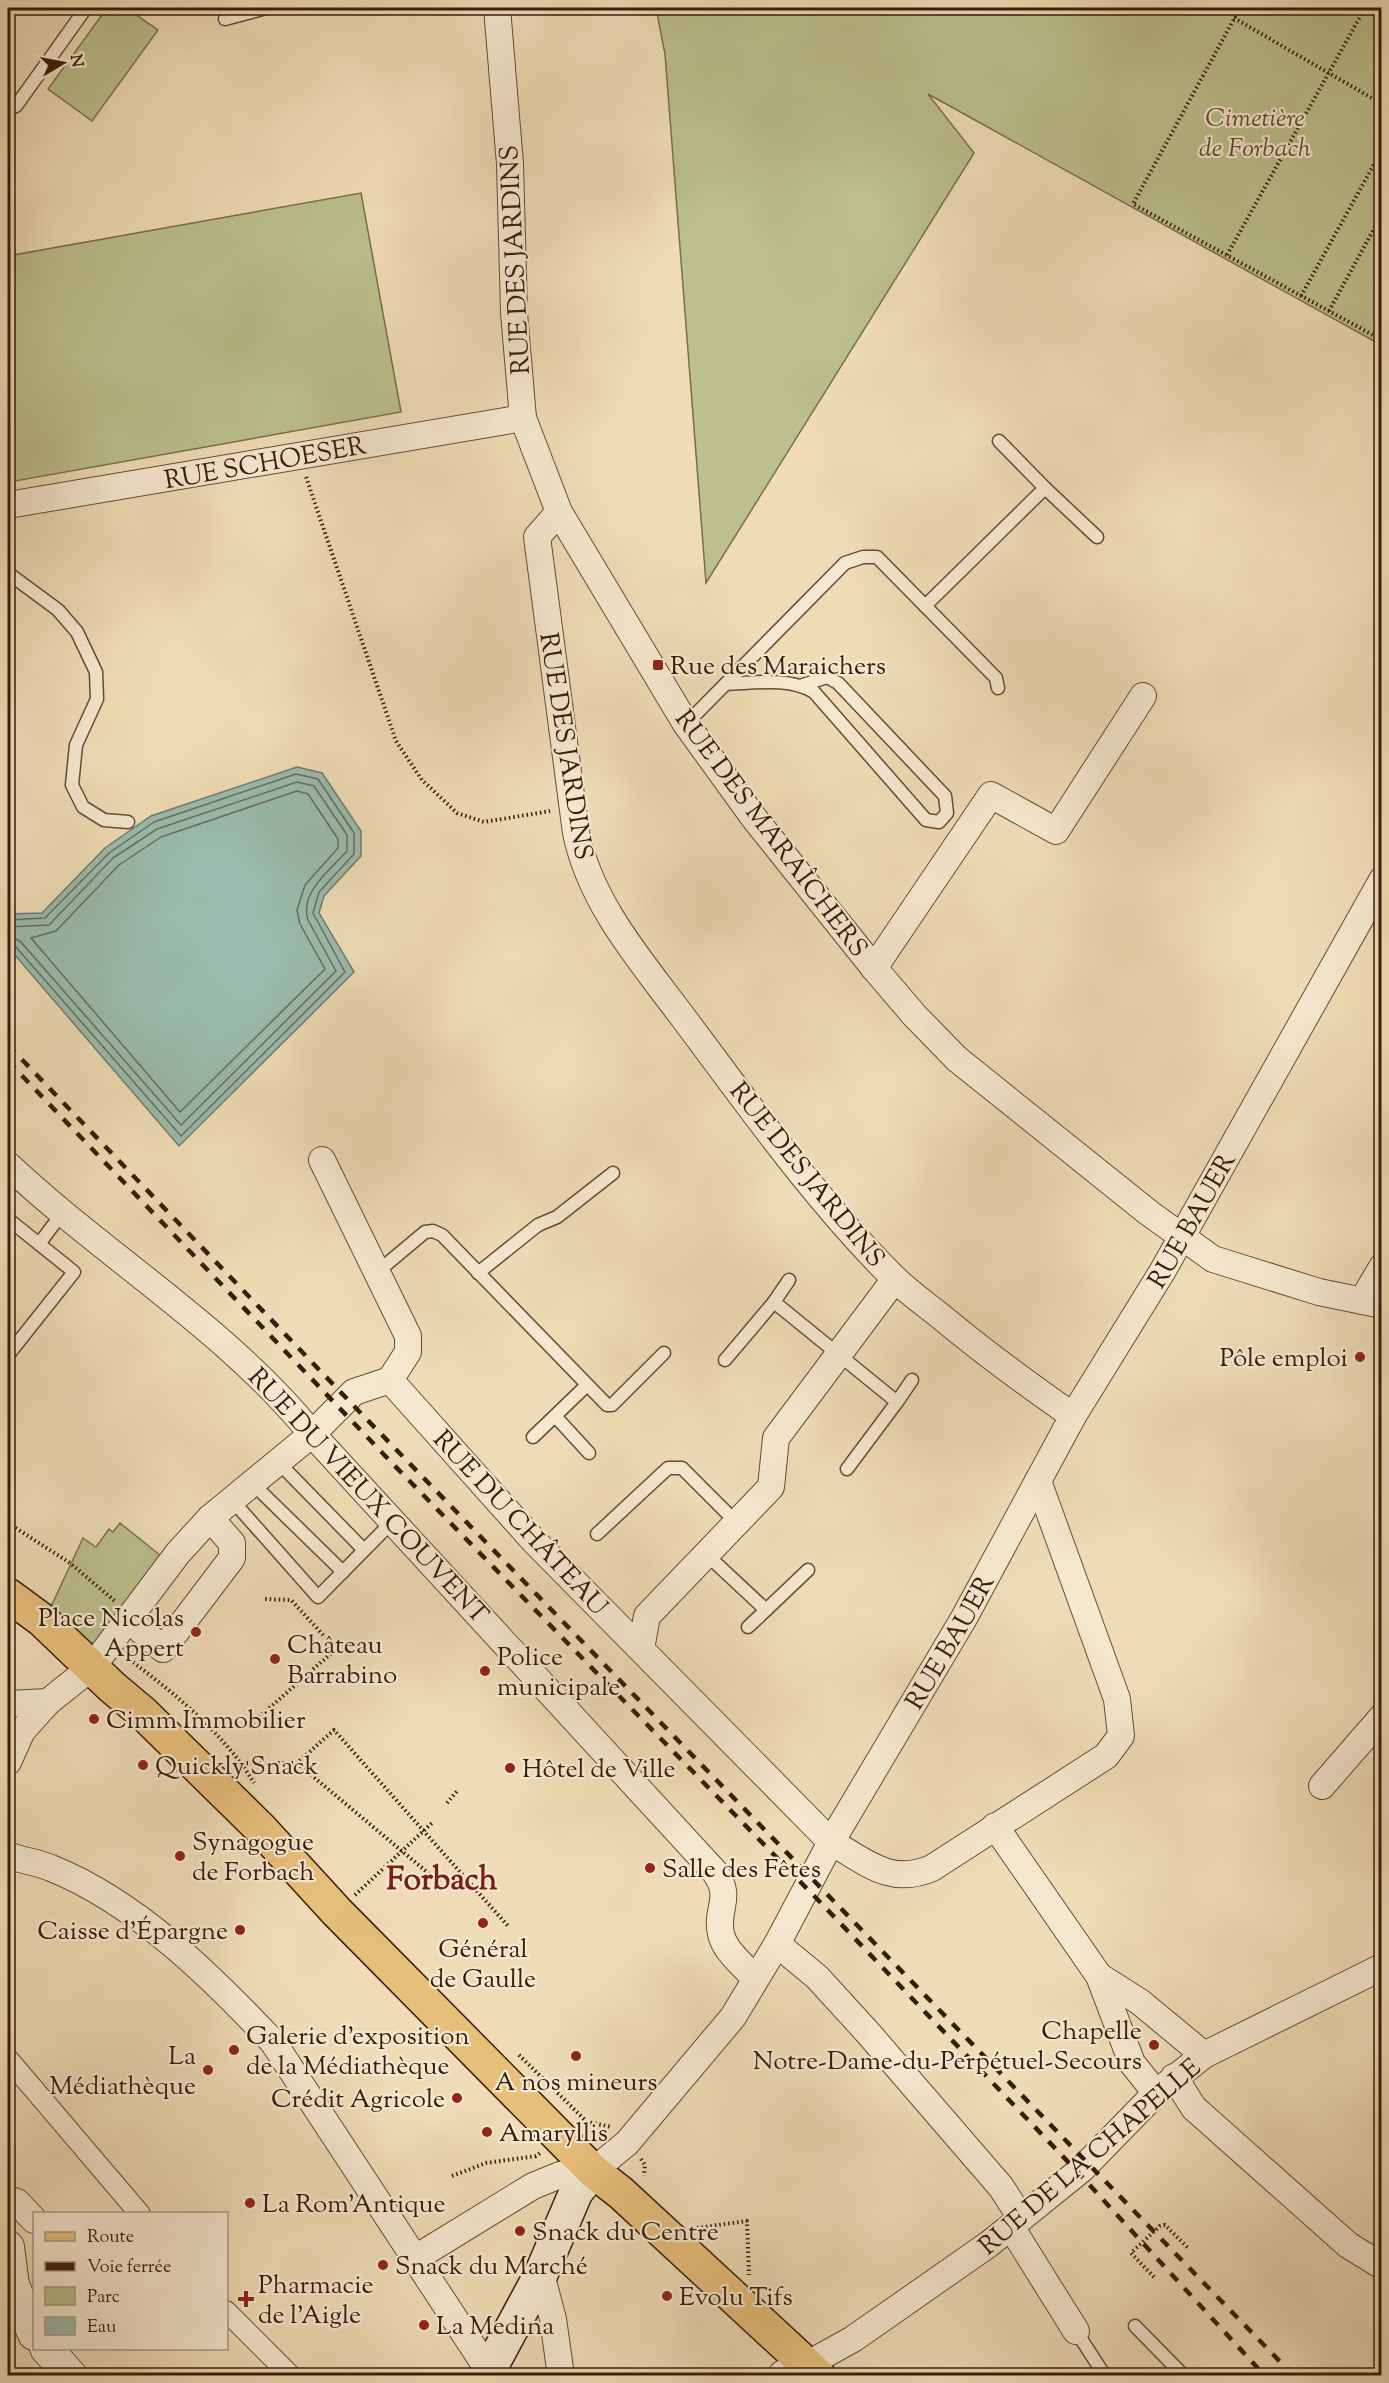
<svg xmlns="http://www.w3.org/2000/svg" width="1389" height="2383" viewBox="0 0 1389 2383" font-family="'Sorts Mill Goudy',serif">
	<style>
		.green { fill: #bbc08c; stroke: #796e4c; stroke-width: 1.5 }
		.water { fill: #9abcae; stroke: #727c6d; stroke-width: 1.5 }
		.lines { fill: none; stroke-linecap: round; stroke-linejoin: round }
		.shore { stroke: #686c5d; stroke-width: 1.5 }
		.service-casing { stroke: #654c36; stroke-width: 15 }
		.pedestrian-casing { stroke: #654c36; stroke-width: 22 }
		.minor-casing { stroke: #654c36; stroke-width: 28 }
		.tertiary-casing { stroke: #654c36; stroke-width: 34 }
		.secondary-casing { stroke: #371c0c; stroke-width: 36 }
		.primary-casing { stroke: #371c0c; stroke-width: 36 }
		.path { stroke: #371c0c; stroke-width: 4; stroke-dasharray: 1.5 3; stroke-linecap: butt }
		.service { stroke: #f5e8d0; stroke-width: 12 }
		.pedestrian { stroke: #f5e8d0; stroke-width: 20 }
		.minor { stroke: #f5e8d0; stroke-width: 26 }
		.tertiary { stroke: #f5e8d0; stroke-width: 32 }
		.secondary { stroke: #f5e8d0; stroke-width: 33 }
		.primary { stroke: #e8be7b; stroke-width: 33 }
		.rail { stroke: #371c0c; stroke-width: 4.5; stroke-dasharray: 10 10; stroke-linecap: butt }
		.poi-dot { fill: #8f2418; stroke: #f5e8d0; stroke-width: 2 }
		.labels { text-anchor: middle; stroke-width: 4.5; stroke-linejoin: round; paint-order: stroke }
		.park-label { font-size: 26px; font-style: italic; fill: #5f4d32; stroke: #f5e8d0 }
		.street-label { font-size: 26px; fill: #371c0c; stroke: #f5e8d0 }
		.poi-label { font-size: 26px; fill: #371c0c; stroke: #f5e8d0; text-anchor: start }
		.district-label { font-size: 32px; font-weight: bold; fill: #7a1f14; stroke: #f5e8d0 }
	</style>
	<rect width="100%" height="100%" fill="#efdcb6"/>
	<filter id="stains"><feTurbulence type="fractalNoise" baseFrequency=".00333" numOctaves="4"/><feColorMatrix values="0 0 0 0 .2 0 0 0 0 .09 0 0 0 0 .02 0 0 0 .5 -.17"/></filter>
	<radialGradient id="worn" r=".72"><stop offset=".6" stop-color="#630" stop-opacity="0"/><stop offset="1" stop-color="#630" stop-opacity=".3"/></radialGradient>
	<!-- green -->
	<g class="green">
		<path d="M107,8h19l32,22 -66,91 -44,-32z"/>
		<path d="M656,8h725v337l-453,-251 46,59 -268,430 -41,-529z"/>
		<path d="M361,193l40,219 -386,69 -7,-41v-184z"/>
		<path d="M120,1523l51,41 -74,91 -49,-42 35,-75 13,9 13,-18 4,3z"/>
	</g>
	<!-- water -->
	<path class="water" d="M297,767l25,6 39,58v25l-37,40 -5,17 35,59 -175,174 -171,-199v-33l34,-1 63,-65 46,-32z"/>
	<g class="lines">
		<!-- shore -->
		<g class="shore">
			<path d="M297,791l11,3 30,45v9l-33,37 -8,25 3,14 25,45 -145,143 -149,-174 25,-7 63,-66 42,-28z"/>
			<path d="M8,920l37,-2 64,-65 45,-31 142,-48 22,5 36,54v21l-35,38 -6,21 32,59 -164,164 -166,-190 -7,-2"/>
			<path d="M8,927l41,-2 64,-67 44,-29 140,-47 17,4 33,49v16c-16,18 -48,42 -39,69l28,51 -155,154 -161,-184 -12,-5"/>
		</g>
		<defs>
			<g id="service">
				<path d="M225,19l41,-11"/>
				<path d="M8,109l8,-3 70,-98"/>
				<path d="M1045,488l52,49"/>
				<path d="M8,573l50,37 19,22 19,40 1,27 -21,46 -4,40 11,22 21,13 24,2"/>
				<path d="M925,606l120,-118 -46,-47"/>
				<path d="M726,684c29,-1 63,-7 88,8l112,128 13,2 8,-9 -2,-17 -107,-113 -11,-6 -24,8"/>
				<path d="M686,724l159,-161 18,-6h14l119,121 2,10"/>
				<path d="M8,1189l10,-14"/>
				<path d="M8,1219l66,53 -66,83"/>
				<path d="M39,1244l24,-32"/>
				<path d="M376,1273l49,-41 8,-1 9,4 165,170h5l52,-52"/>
				<path d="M478,1273l60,-48 19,-8 56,-44"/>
				<path d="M774,1302l15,-22"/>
				<path d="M725,1360l49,-58 123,100 -50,67"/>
				<path d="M897,1402l15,-22"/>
				<path d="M555,1416l34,37"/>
				<path d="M533,1437l54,-52"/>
				<path d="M278,1462l86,88"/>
				<path d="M252,1483l91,89"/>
				<path d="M232,1500l86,97 75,-76"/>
				<path d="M597,1534l71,-66h14l55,55"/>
				<path d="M706,1554l60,56 42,-40"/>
				<path d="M748,1627l18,-17"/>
				<path d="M1135,2326l49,50"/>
				<path d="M1076,2331l29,45"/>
			</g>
			<g id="pedestrian">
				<path d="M8,2059l132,155"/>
				<path d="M226,2311l65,65"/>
			</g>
			<g id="minor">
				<path d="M497,8l13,156 4,149 9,105 36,94 127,212 68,94 120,150 41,48 42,43 192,154 64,46 106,33 63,13"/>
				<path d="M8,505l515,-87"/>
				<path d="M559,512l-22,25 39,296c15,72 66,129 109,187 66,88 130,179 208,257 14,14 31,26 46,38 43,36 88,69 134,101"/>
				<path d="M874,968l117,-173 65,36 87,-135"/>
				<path d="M322,1160l86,176v16l-18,28"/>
				<path d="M8,1165c99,93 218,163 304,269l402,437c20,27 1,37 7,63 4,18 23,31 34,45"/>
				<path d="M1362,1301l20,-34"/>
				<path d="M129,1620l34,29 69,-91v-15l-22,-25"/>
				<path d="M641,1649l6,-33 124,-129 5,-49 119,-159"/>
				<path d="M8,1704l40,-2"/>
				<path d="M8,1762l14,-31 26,-29 45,-36 85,-113 32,-35 102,-84 42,-42 36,-12 144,161 297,301c35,20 60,44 101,26l174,-112 15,-20 -4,-37 -79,-218"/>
				<path d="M1322,1786l60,-69"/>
				<path d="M995,1826l104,150 33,87 24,30"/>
				<path d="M8,1855c14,6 29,7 43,13 85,34 161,109 222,174l216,329"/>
				<path d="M777,1944l40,33 52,57 132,153 20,31"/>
				<path d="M1099,1976l41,26 64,53"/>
				<path d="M1174,2077l20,31 154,137 34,21"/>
				<path d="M8,2199l9,3 17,18"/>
				<path d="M1011,2227l65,104"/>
				<path id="s1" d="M414,2259l119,-73 27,-11 33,-4 34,-28 106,-126 44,-73 54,-102 133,-224 109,-202 89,-144 220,-392"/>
				<path d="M541,2274l12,45 8,57"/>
				<path d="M808,2364l45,-25 136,-95 93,-75 74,-76 48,-38 178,-88"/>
			</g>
			<g id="tertiary">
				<path d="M8,2247l5,38 21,49"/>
				<path d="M46,2348l25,28"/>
				<path d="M784,2376l24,-12"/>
			</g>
			<path id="secondary" d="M486,2376l55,-102 35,-82 17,-21"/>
			<path id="primary" d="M8,1595l34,25 70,67 31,26 117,115 77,84 256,259 28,22 198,183"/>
		</defs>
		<!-- service casing -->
		<use href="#service" class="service-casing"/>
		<!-- pedestrian casing -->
		<use href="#pedestrian" class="pedestrian-casing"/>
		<!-- minor casing -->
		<use href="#minor" class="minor-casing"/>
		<!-- tertiary casing -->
		<use href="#tertiary" class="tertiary-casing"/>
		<!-- secondary casing -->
		<use href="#secondary" class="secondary-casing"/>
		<!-- primary casing -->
		<use href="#primary" class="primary-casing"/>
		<!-- path -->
		<g class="path">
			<path d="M1240,8l-107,196 249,136"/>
			<path d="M1234,18l148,86"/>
			<path d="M1227,255l138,-247"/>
			<path d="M1301,296l81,-146"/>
			<path d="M1329,311l53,-97"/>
			<path d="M306,477l90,264 26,39 35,33 27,9 66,-11"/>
			<path d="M8,1523l62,40 46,39"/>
			<path d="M126,1657c47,35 97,75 128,126"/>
			<path d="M249,1726l87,-77 -45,-49 -27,-1"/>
			<path d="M233,1763h64l37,-33 174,196"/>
			<path d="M297,1763l143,120"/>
			<path d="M447,1803l11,-13"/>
			<path d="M355,1895l78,-73"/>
			<path d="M519,2055l68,67 25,5"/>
			<path d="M641,2159l4,6 -1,11"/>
			<path d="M452,2176l34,-13 50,-7 4,-3"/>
			<path d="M697,2228l50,-7 2,54"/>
			<path d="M1154,2277l-23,-24 29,-27 5,-1 23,23"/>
		</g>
		<!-- service -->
		<use href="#service" class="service"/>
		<!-- pedestrian -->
		<use href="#pedestrian" class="pedestrian"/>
		<!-- minor -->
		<use href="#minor" class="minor"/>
		<!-- tertiary -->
		<use href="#tertiary" class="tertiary"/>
		<!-- secondary -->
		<use href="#secondary" class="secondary"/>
		<!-- primary -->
		<use href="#primary" class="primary"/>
		<!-- rail -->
		<g class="rail">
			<path d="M8,1045l343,358 943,973"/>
			<path d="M8,1061l384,402 428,439 253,265 192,209"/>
		</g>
	</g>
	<!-- markers -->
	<g class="poi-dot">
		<rect x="652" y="659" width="12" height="12" rx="3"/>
		<circle cx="1360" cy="1357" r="6"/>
		<circle cx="196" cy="1632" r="6"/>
		<circle cx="275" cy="1659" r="6"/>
		<circle cx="485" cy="1671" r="6"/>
		<circle cx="94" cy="1719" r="6"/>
		<circle cx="143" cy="1765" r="6"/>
		<circle cx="510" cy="1768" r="6"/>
		<circle cx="180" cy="1856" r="6"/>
		<circle cx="650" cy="1868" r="6"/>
		<circle cx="483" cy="1923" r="6"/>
		<circle cx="240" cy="1930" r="6"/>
		<circle cx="1154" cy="2045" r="6"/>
		<circle cx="234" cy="2050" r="6"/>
		<circle cx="576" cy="2056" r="6"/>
		<circle cx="208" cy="2070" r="6"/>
		<circle cx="457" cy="2098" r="6"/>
		<circle cx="487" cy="2132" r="6"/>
		<circle cx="250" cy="2203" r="6"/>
		<circle cx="520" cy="2231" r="6"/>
		<circle cx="383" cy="2265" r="6"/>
		<circle cx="667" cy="2296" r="6"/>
		<path d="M243 2290h6v6h6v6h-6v6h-6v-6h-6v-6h6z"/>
		<circle cx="424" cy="2325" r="6"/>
	</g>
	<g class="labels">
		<!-- park labels -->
		<g class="park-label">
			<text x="1255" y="126">Cimetière<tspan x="1255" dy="30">de Forbach</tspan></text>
		</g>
		<!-- street labels -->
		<g class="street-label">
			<text transform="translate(514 260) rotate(-93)" y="9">RUE DES JARDINS</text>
			<text transform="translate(265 462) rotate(-10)" y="9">RUE SCHOESER</text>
			<text transform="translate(567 746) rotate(81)" y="9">RUE DES JARDINS</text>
			<text transform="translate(772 833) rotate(53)" y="9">RUE DES MARAÎCHERS</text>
			<text transform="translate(808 1174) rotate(51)" y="9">RUE DES JARDINS</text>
			<text dy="9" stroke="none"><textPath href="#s1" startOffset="1330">RUE BAUER</textPath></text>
			<text transform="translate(369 1495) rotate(47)" y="9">RUE DU VIEUX COUVENT</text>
			<text transform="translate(521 1522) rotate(47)" y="9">RUE DU CHÂTEAU</text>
			<text dy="9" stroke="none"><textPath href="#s1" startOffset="844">RUE BAUER</textPath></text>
			<text transform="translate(1089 2156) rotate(-41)" y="9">RUE DE LA CHAPELLE</text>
		</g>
		<!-- poi labels -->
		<g class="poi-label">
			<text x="670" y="674">Rue des Maraichers</text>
			<text x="1348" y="1366" text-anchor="end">Pôle emploi</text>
			<text x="184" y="1626" text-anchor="end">Place Nicolas<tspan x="184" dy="30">Appert</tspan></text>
			<text x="287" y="1653">Château<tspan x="287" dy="30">Barrabino</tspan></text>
			<text x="497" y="1665">Police<tspan x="497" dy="30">municipale</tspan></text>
			<text x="106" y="1728">Cimm Immobilier</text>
			<text x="155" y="1774">Quickly Snack</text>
			<text x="522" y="1777">Hôtel de Ville</text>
			<text x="192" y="1850">Synagogue<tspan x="192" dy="30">de Forbach</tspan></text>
			<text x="662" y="1877">Salle des Fêtes</text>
			<text x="228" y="1939" text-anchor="end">Caisse d'Épargne</text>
			<text x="483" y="1957" text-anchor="middle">Général<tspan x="483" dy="30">de Gaulle</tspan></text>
			<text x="1142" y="2039" text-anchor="end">Chapelle<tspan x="1142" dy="30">Notre-Dame-du-Perpétuel-Secours</tspan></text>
			<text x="246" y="2044">Galerie d'exposition<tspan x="246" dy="30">de la Médiathèque</tspan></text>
			<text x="196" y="2064" text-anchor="end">La<tspan x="196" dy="30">Médiathèque</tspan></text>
			<text x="576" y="2090" text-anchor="middle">A nos mineurs</text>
			<text x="445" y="2107" text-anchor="end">Crédit Agricole</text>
			<text x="499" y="2141">Amaryllis</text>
			<text x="262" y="2212">La Rom'Antique</text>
			<text x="532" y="2240">Snack du Centre</text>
			<text x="395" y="2274">Snack du Marché</text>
			<text x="258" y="2293">Pharmacie<tspan x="258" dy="30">de l'Aigle</tspan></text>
			<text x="679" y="2305">Evolu Tifs</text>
			<text x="436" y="2334">La Medina</text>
		</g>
		<!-- district labels -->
		<g class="district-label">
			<text x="442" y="1889">Forbach</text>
		</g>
	</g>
	<!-- margin -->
	<rect width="1389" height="2383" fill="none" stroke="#efdcb6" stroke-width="30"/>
	<rect x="9" y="9" width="1371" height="2365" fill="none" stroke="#371c0c" stroke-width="3"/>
	<rect x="15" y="15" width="1359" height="2353" fill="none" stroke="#371c0c" stroke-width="1.5"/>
	<!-- legend -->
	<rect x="33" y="2212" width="195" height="138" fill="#f5e8d0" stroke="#a99682" stroke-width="1.5"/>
	<rect x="45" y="2232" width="30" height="9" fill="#e8be7b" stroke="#a99682" stroke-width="1.5"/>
	<text x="87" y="2242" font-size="18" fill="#371c0c">Route</text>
	<rect x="45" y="2262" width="30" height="9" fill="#371c0c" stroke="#a99682" stroke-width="1.5"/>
	<text x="87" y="2272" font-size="18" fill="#371c0c">Voie ferrée</text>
	<rect x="45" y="2287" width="30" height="18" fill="#bbc08c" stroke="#a99682" stroke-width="1.5"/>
	<text x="87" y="2302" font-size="18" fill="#371c0c">Parc</text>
	<rect x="45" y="2317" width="30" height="18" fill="#9abcae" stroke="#a99682" stroke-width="1.5"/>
	<text x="87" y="2332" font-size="18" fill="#371c0c">Eau</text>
	<!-- north arrow -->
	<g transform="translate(63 63) rotate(80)" stroke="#f5e8d0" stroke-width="4.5" paint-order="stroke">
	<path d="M0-4.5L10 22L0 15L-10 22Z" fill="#371c0c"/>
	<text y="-9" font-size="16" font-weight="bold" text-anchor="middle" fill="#371c0c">N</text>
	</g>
	<rect width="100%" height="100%" filter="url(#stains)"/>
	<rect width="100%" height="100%" fill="url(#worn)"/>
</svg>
